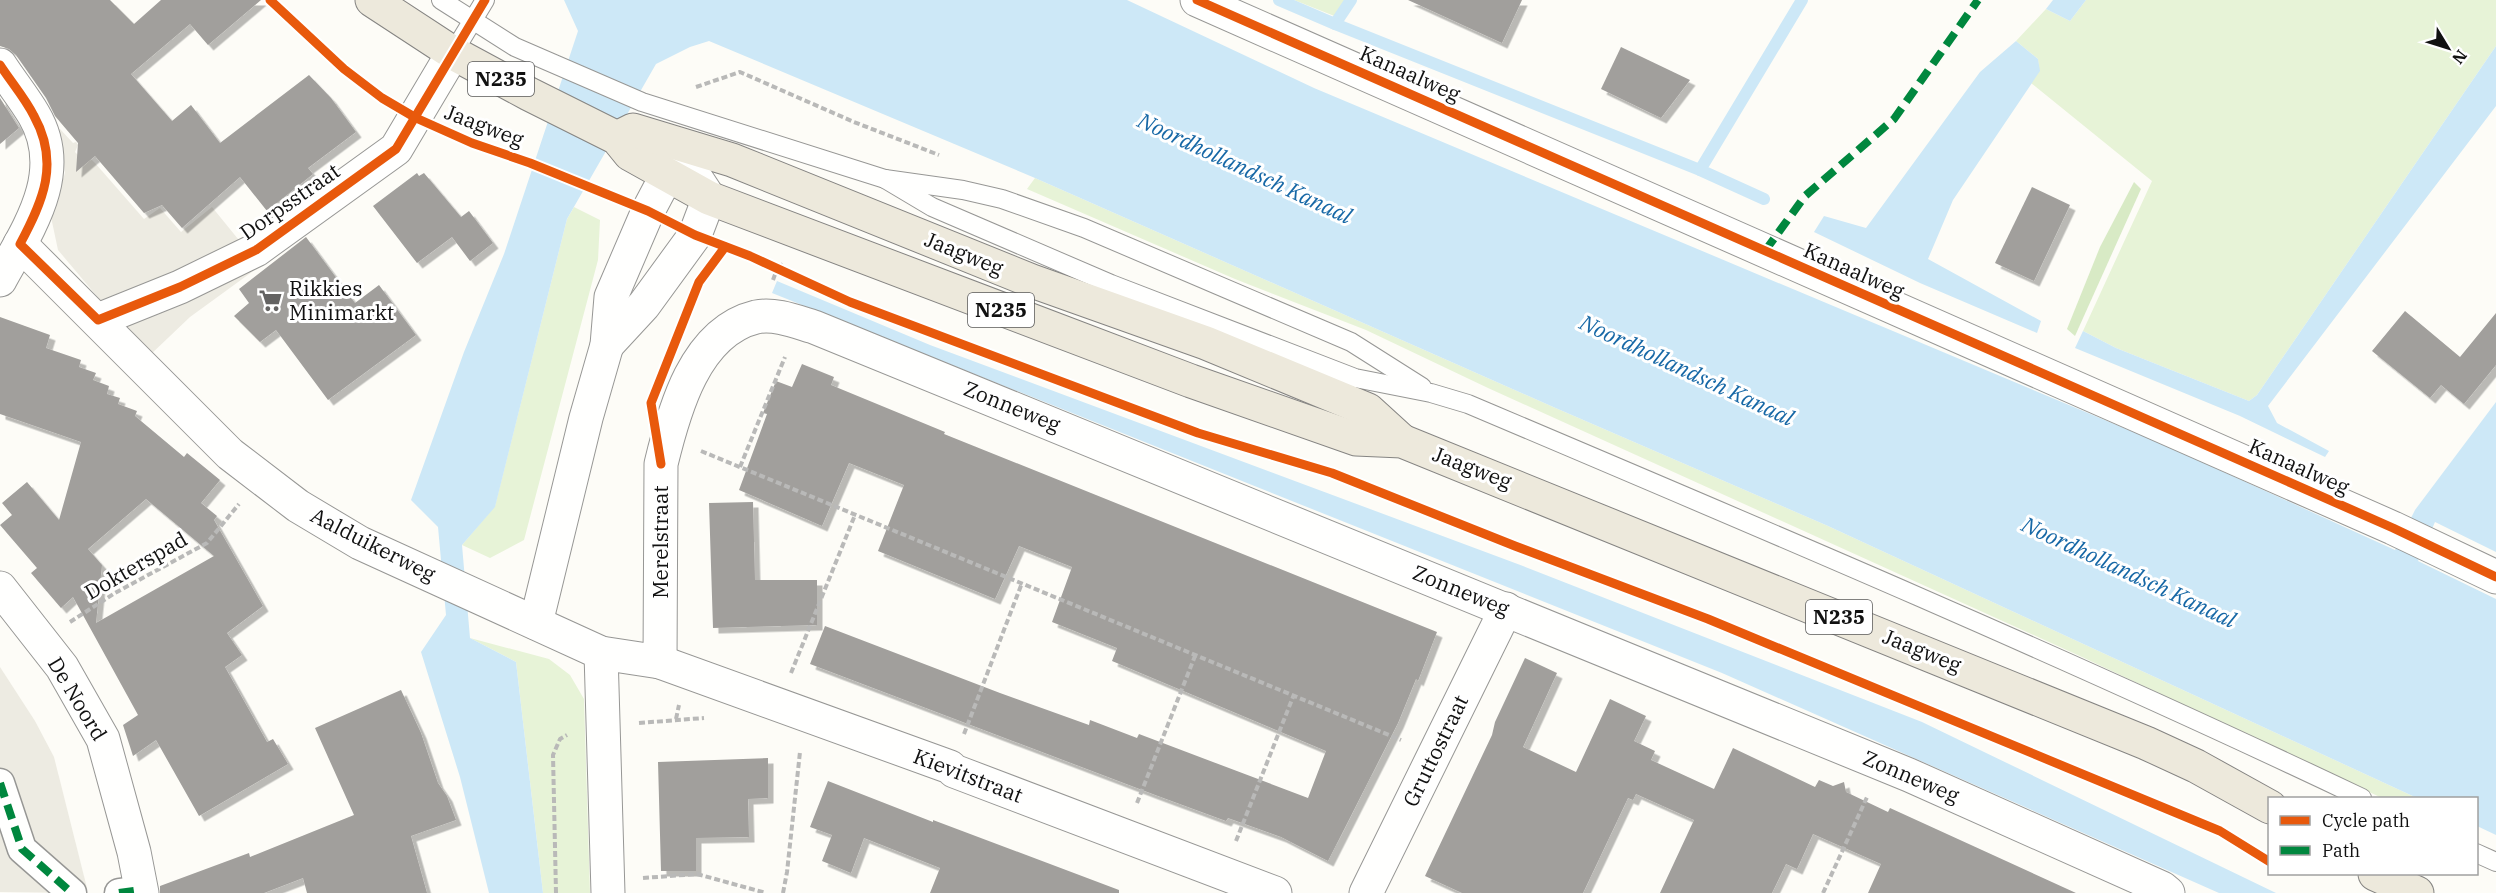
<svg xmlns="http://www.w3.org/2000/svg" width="2496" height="893" viewBox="0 0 2496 893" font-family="'IBM Plex Serif',serif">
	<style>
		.green { fill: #e7f3d7 }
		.forest { fill: #d8eac5 }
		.plaza { fill: #edebe2 }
		.water { fill: #cde8f7 }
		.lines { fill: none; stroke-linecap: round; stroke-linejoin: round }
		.stream { stroke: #cde8f7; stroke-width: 12 }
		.building { fill: #a19f9c; fill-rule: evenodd; filter: url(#shadow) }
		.service-casing { stroke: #979795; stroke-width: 20 }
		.pedestrian-casing { stroke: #979795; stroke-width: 31 }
		.minor-casing { stroke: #979795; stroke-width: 35 }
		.primary-casing { stroke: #858482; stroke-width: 35 }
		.path { stroke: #b9b9b8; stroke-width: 4; stroke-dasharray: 6 3; stroke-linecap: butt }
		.service { stroke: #fffffe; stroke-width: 18 }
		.pedestrian { stroke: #fffffe; stroke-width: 28 }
		.minor { stroke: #fffffe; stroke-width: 33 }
		.primary { stroke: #ede9dc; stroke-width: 33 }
		.quiet { stroke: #00873e; stroke-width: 8; stroke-dasharray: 15 8; stroke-linecap: butt }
		.cycleway-casing { stroke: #fff; stroke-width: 13 }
		.cycleway { stroke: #e8590c; stroke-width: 9 }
		.labels { text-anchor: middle; stroke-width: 6; stroke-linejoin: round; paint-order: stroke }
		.shield { fill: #fff; stroke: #585858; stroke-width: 1.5 }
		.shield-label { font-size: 20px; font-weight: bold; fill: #111 }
		.street-label { font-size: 21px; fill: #111; stroke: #fff }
		.poi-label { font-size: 21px; fill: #111; stroke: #fff; text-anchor: start }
		.water-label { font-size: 22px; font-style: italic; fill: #1768a6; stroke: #fff }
	</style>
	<defs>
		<filter id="shadow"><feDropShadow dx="5.5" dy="5.5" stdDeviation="0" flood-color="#0004"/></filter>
	</defs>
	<rect width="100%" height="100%" fill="#fdfcf7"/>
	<!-- green -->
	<g class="green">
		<path d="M1294,0h60l-12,19z"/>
		<path d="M2086,0h410v46l-239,349 -8,6 -133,-53 -33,-17 69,-150 -121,-98 8,-12 -1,-12 -22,-18 30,-32 24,12z"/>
		<path d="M1035,178l516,228 277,120 589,272h-35l-300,-141 -594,-269 -122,-58 -131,-51 -208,-90z"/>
		<path d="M574,207l26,13 -2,40 -74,280 -34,18 -28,-13 33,-39 72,-287z"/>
		<path d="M470,638l79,21 21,16 14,24 6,194h-47l-27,-231z"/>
	</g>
	<!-- forest -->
	<path class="forest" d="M2134,182l7,7 -66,147 -8,-7 33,-82z"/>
	<!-- plaza -->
	<g class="plaza">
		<path d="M60,129l13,14 3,-1 2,3 -3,7 7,7 7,-2 6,6 49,56 16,-11 21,24 31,-25 48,59 -70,51 -42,40 -90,-107 -7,-33 14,-44 -3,-23 -6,-20z"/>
		<path d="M0,667l35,54 19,36 33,131 -7,5 -80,-1z"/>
	</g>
	<!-- water -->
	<g class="water">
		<path d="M564,0h563l187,88 855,359 226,103 20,-40 81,-108v150l-61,-30 -17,39 78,38v236l-19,-9 -1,-28h-59l-589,-272 -277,-120 -516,-228 -326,-137 -19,6 -34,17 -89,155 -72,288 -33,38 8,93 46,24 27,231h-54l-29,-116 -39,-125 25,-37 -8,-88 -27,-27 53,-148 40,-98 74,-223z"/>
		<path d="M2053,0h33l-16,21 -24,-12z"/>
		<path d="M2016,41l22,18 2,12 -87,129 -25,59 113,62 -4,12 -117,-50 -106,-51 10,-16 42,12 114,-156z"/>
		<path d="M2496,46v60l-228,300 9,17 52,28 -4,6 -85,-41 -165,-68 8,-17 33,17 133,53 8,-6z"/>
		<path d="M777,281l153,64 593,221 399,156 354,171h-57l-497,-220 -950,-380z"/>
	</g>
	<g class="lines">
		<!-- stream -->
		<g class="stream">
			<path d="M1279,0l56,24 16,-24"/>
			<path d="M1335,24l365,146"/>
			<path d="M1764,199l-64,-29 102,-170"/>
		</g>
	</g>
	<!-- building -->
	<g class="building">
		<path d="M0,0h110l24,24 27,-24h100l-53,45 -18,-21 -59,50 41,47 19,-16 29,38 89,-68 22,23 25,34 -48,36 5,6 -46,37 -27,-34 -58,51 -20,-23 -18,8 -49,-57 -19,16 2,-29 -23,-27 -9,-18 -30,-43 -7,-6 -9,-3z"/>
		<path d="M1408,0h114l-20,43z"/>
		<path d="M1621,47l69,33 -29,38 -60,-29z"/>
		<path d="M0,98l19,30 -19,16z"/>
		<path d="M417,173l2,3 5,-3 37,44 8,-6 24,32 -23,18 -18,-24 -35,26 -44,-57z"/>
		<path d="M2032,187l38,18 -36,76 -39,-18z"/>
		<path d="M306,237l49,66 24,-18 37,50 -88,65 -52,-70 -16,12 -26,-26 15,-13 -10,-14z"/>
		<path d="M2405,311l55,46 36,-44v52l-32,39 -23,-19 -11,13 -58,-47z"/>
		<path d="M0,317l50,18 -4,13 35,12 -2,7 17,6 -3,7 16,6 -2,8 13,4 -2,6 19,7 -2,5 49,41 3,-4 33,27 -19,23 16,13 -3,4 49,86 -36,27 15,22 -17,12 42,75 6,-3 15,25 -89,52 -43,-76 -23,16 -10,-31 15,-10 -65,-118 -12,11 -30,-35 6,-5 -37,-43 12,-10 -10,-12 25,-21 32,38 22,-78 -81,-28zM146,499l68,57 -118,67 6,-58 -14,-16z"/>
		<path d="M802,364l32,13 -3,8 114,47 -1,2 493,198 -19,49 -2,-2 -18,44 -70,138 -47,-24 -53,-19 -2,3 -68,-25 -348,-132 15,-38 175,67 89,32 1,-5 47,18 2,-4 169,64 18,-47 -214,-90 5,-13 -65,-26 20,-55 -53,-21 -24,53 -117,-48 26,-66 -55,-22 -27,63 -83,-36 28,-76 -4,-1 13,-32 16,6z"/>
		<path d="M753,502l2,78h62v45l-104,3 -4,-125z"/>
		<path d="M1525,658l32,15 -34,74 53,25 34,-73 36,17 -12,25 21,10 -4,9 63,29 19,-41 82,39 4,-7 14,6 11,-4 2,10 42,20 2,-4 186,85h-208l13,-29 -68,-30 -16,35 -11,-5 -14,29h-112l34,-73 -58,-26 -3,6 -5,-2 -45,95h-121l-37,-17 67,-141 3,-13z"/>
		<path d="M401,690l20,43 17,50 9,13 9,24 -45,16 16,57h-120l-4,-15 -39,15h-104v-7l89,-33 1,4 104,-42 -39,-87z"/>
		<path d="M768,758v40l-20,1 1,38 -53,1v33h-35l-3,-109z"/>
		<path d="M828,781l105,41v-2l186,70v3h-189l10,-25 -76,-30 -13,35 -29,-12 10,-26 -22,-8z"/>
	</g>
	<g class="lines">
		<defs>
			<g id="service">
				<path d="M441,0l74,47 127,55 243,77 78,11 39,9 82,29 267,114 71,45"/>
				<path d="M453,53l32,-53"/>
				<path d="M885,179l47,28 179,77 244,94 76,15 37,11c300,127 600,254 894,394"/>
				<path d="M2476,853l20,9"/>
			</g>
			<g id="pedestrian">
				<path d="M0,783l22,66 50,44"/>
				<path d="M119,893l22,-3"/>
			</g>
			<g id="minor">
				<path d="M1197,0l1196,528 103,49"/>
				<path d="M0,65c11,17 24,33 34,50 34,58 -6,114 -34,165"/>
				<path d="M20,244l210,210 68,52 62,37 241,110 59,9 1,-198c13,-54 34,-132 95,-147 19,-4 41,5 58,10l1095,448 253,113 6,5"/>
				<path d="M98,320l82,-33 76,-37 140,-101 57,-96"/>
				<path d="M607,345l37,-40 51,-70 14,-37 -15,-23"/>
				<path d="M0,588l62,79 41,72 31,113 8,41"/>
				<path d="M536,623l50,-205 21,-73 4,-48 37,-86 19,-36 6,-26"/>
				<path d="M601,653l7,240"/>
				<path d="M660,662l290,105 4,4 321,122"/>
				<path d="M1366,893l140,-284"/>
			</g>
			<g id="primary">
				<path d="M372,0l81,53 76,41 88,44 13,16 79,44 482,183 165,58 46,2 744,302 50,23 74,41"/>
				<path d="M617,138l16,-8 99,30 300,121 174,62 162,67 34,31"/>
				<path d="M2375,874l42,19"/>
			</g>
		</defs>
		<!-- service casing -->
		<use href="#service" class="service-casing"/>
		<!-- pedestrian casing -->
		<use href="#pedestrian" class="pedestrian-casing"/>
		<!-- minor casing -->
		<use href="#minor" class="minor-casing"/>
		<!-- primary casing -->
		<use href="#primary" class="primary-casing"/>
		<!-- path -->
		<g class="path">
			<path d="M696,87l44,-15 114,50 85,33"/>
			<path d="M773,280l4,-11 6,-5"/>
			<path d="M701,451l700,289"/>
			<path d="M740,467l45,-110"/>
			<path d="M70,622l45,-29 92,-50 32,-39"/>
			<path d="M791,673l64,-158"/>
			<path d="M676,719l3,-14"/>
			<path d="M639,723l65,-5"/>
			<path d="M964,734l58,-151"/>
			<path d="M1137,803l58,-147"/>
			<path d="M1236,841l57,-144"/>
			<path d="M643,878l54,-4 69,19"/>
			<path d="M556,893l-3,-138 7,-16 7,-4"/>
			<path d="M783,893l4,-21 13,-120"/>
			<path d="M1823,893l45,-98"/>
		</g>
		<!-- service -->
		<use href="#service" class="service"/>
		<!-- pedestrian -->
		<use href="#pedestrian" class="pedestrian"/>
		<!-- minor -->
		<use href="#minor" class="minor"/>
		<!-- primary -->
		<use href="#primary" class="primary"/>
		<!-- quiet -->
		<g class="quiet">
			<path d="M1765,251l40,-55 89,-77 84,-119"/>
			<path d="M0,783l22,66 50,44"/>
			<path d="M119,893l22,-3"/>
		</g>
		<defs>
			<g id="cycleway">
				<path d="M270,0l74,69 38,29 34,20 56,25 58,20 118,48 47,24 55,21 100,46 348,131 134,40 183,73 193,73 512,212 50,31"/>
				<path d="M1197,0l1196,528 103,49"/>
				<path d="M0,65c11,17 25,33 34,51 26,47 9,85 -14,128l78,76 82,-33 76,-37 140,-101 89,-149"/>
				<path d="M661,464l-10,-61 48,-121 26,-35"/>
			</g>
		</defs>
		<!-- cycleway casing -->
		<use href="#cycleway" class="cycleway-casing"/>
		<!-- cycleway -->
		<use href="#cycleway" class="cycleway"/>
	</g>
	<!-- icons -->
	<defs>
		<symbol id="supermarket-bare" viewBox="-9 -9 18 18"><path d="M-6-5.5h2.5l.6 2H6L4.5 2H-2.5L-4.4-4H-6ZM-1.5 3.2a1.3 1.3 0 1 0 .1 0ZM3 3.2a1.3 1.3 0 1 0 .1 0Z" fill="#646362" stroke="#fff" stroke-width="2.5" paint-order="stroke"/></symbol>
	</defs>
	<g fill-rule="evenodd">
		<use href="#supermarket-bare" x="254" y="284" width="33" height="33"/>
	</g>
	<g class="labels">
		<!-- shield labels -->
		<g class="shield">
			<rect x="468" y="62" width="66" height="34" rx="4.5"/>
			<rect x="968" y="293" width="66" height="34" rx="4.5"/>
			<rect x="1806" y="600" width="66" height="34" rx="4.5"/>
		</g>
		<g class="shield-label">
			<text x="501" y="86">N235</text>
			<text x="1001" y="317">N235</text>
			<text x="1839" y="624">N235</text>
		</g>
		<!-- street labels -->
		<g class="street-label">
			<text transform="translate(1410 74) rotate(24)" y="7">Kanaalweg</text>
			<text transform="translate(484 126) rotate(21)" y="7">Jaagweg</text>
			<text transform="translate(290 202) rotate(-35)" y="7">Dorpsstraat</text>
			<text transform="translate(964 254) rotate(22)" y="7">Jaagweg</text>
			<text transform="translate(1854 271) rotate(24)" y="7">Kanaalweg</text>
			<text transform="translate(1012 407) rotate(22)" y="7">Zonneweg</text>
			<text transform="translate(2299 467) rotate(24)" y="7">Kanaalweg</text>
			<text transform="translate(1472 468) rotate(21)" y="7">Jaagweg</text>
			<text transform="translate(661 542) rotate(-90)" y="7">Merelstraat</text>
			<text transform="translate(373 545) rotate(27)" y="7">Aalduikerweg</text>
			<text transform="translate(136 566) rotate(-30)" y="7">Dokterspad</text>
			<text transform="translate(1461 591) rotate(22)" y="7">Zonneweg</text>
			<text transform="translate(1922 651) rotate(22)" y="7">Jaagweg</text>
			<text transform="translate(77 699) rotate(59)" y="7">De Noord</text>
			<text transform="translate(1436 751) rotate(-64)" y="7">Gruttostraat</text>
			<text transform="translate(968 776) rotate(21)" y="7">Kievitstraat</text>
			<text transform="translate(1911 777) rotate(23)" y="7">Zonneweg</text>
		</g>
		<!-- poi labels -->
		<g class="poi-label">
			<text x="289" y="296">Rikkies<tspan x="289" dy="24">Minimarkt</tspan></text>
		</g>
		<!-- water labels -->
		<g class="water-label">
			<text transform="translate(1245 168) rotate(25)" y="8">Noordhollandsch Kanaal</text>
			<text transform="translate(1687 370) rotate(25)" y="8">Noordhollandsch Kanaal</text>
			<text transform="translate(2129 572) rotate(25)" y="8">Noordhollandsch Kanaal</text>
		</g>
	</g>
	<!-- legend -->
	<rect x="2268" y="797" width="210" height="78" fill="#ffffff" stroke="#a0a0a0" stroke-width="1.5"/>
	<rect x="2280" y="816" width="30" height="9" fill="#e8590c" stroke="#a0a0a0" stroke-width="1.5"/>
	<text x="2322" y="827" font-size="18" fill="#111111">Cycle path</text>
	<rect x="2280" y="846" width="30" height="9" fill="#00873e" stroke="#a0a0a0" stroke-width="1.5"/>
	<text x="2322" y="857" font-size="18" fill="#111111">Path</text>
	<!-- north arrow -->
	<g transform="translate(2448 48) rotate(128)" stroke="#ffffff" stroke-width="4.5" paint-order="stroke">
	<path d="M0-4.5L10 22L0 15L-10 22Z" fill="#111111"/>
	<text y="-9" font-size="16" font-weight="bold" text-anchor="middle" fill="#111111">N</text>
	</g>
</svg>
